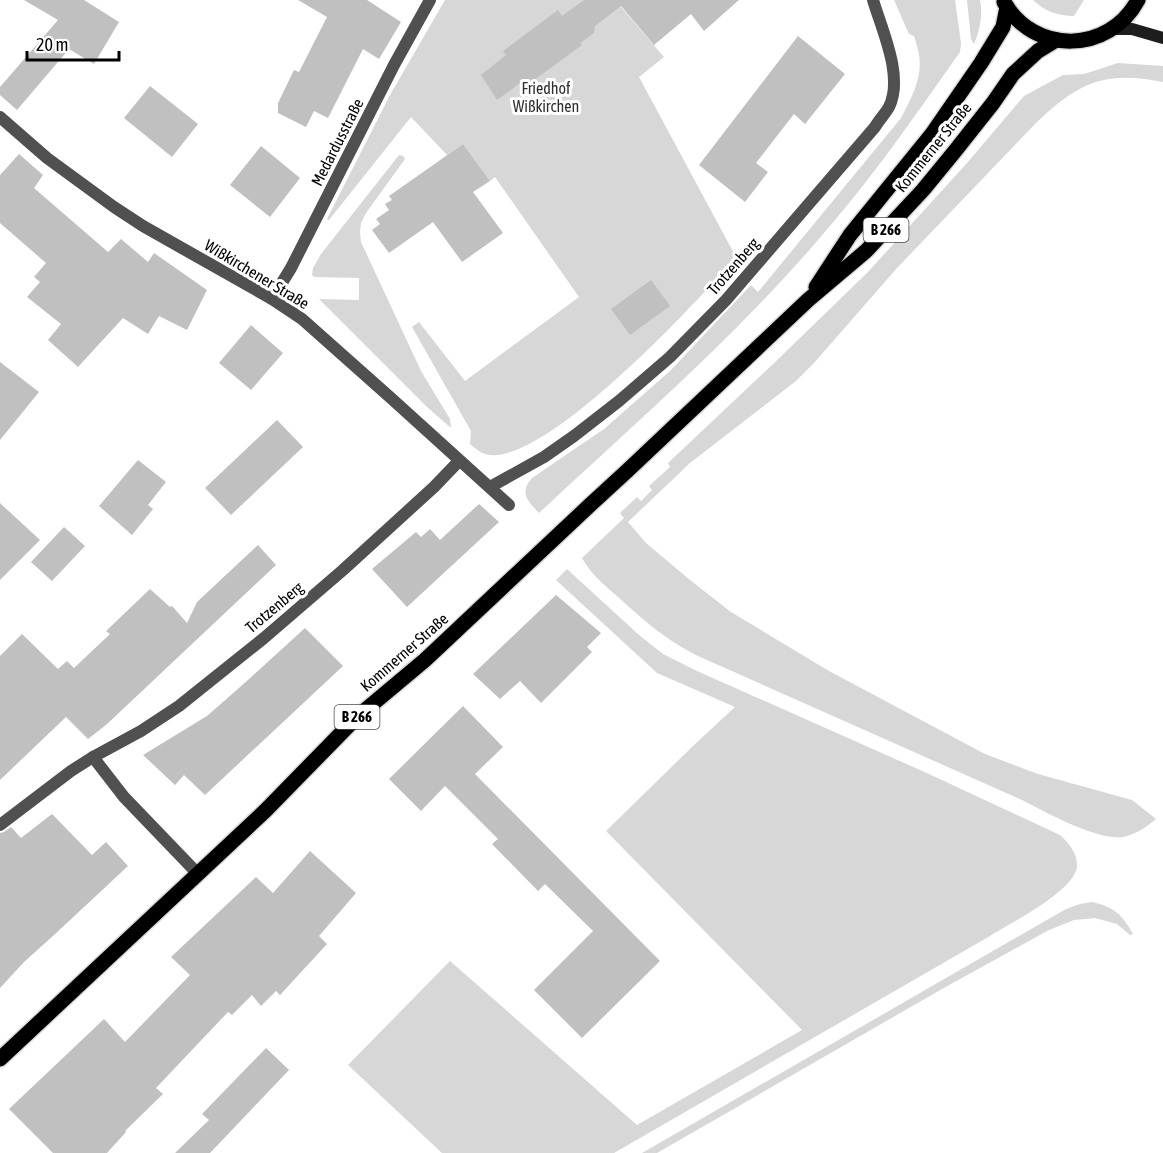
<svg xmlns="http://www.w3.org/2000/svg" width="1163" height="1153" viewBox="0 0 1163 1153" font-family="'Asap Condensed',sans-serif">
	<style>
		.green { fill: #d7d7d7 }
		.building { fill: #c0c0c0 }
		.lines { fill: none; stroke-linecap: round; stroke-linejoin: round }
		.primary-casing { stroke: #dbdbdb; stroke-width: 18 }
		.minor { stroke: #505050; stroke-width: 12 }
		.secondary { stroke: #1d1d1d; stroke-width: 12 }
		.primary { stroke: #000; stroke-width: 15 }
		.labels { text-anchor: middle; stroke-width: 6; stroke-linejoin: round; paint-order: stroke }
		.shield { fill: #fff; stroke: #4c4c4c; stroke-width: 1.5 }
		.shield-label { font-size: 15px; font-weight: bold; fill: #000 }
		.park-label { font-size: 16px; fill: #2e2e2e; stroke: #fff }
		.street-label { font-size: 16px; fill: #000; stroke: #fff }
	</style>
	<rect width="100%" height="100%" fill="#fff"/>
	<!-- green -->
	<g class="green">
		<path d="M445,0h170l49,57 -25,20 97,180c-36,42 -195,214 -251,197 -6,-2 -10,-6 -15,-10l1,-13 -59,-104 7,-5 46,59 114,-84 -84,-120 -5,4 -27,-37 -16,11 -36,-38 -82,103h-2l1,-3 62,-122z"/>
		<path d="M894,0h61l6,43 -1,9c-45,64 -90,129 -142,188 -85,99 -184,184 -279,273 -11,-12 -20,-20 -7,-35l72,-49 66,-58 81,-86 7,7 143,-174c10,-19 22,-41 18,-63 -1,-6 -3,-13 -5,-19l-5,-2z"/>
		<path d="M967,0h13c3,15 0,30 -6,44l-3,-5z"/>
		<path d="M1033,0h51l-10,16c-17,0 -29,-5 -41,-16z"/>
		<path d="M1118,63l45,3v16c-59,-12 -85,1 -127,41l-139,145 -83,95 -18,18 -106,82 -62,59 18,21 44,37 41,32 98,59 156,83 53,20 94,26 24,19c-10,8 -19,15 -33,18 -25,4 -78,-25 -101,-37l-324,-144c-31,-15 -55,-36 -80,-59 -14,-12 -27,-23 -36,-39l42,-40 -4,-5 17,-16 4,4 11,-11 -3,-4 21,-19 -2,-4 104,-98 95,-92 100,-110 57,-67 39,-21 21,-1z"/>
		<path d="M399,155l4,1 2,3 -39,54 -5,10 -1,9 1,10 60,129 29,48 1,9 -24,-21 -108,-108 40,1v-22l-45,-1 -2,-2 1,-7 8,-14z"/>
		<path d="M567,569l72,66 24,19 34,17 232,103 131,61c9,8 18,19 17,32 -3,24 -66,56 -87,69l-376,217h-172l-94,-88 102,-104 187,164 165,-95 -196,-199 88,-86 41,-38 -78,-34 -101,-93z"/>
		<path d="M1092,902c22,5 30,12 41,32l-3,1 -13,-11 -22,-6 -21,2 -25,10 -107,59 -285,164h-15l424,-244 14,-5z"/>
	</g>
	<!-- building -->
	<g class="building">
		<path d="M24,0h60l35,22 -25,42 -25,-15 -52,61 -17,-15v-8l58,-67z"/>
		<path d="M298,0h69l34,22 -22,37 -16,-10 -35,69 -14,-7 -8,16 -28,-14v-10l16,-33 5,2 28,-55z"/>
		<path d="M584,0h155l-35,31 -13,-17 -37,31 -33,-39 -26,20 -1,7 -14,10 2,2 -56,41 -3,-5 -26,19 -16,-25 25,-20 -3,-4 55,-41 4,6z"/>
		<path d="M798,36l47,38 -40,50 -11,-10 -38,49 12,9 -23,30 -46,-37z"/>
		<path d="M150,86l48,38 -26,33 -48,-39z"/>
		<path d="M463,144l27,37 -17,11 30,41 -41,29 -29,-40 -44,31 -17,-23 8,-6 -4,-5 13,-9 -4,-6 7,-4 -3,-4z"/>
		<path d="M261,146l39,32 -30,39 -40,-32z"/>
		<path d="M19,154l24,21 -9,13 74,64 13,-13 27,23 6,-9 53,37 -20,40 -28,-14 -11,18 -25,-16 -45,49 -30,-27 13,-16 -34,-27 13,-15 -6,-5 12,-14 -46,-40v-48z"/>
		<path d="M651,280l19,26 -40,29 -19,-26z"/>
		<path d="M251,325l32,28 -32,37 -32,-27z"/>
		<path d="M0,362l39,30 -39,48z"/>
		<path d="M277,420l26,27 -72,68 -26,-27z"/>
		<path d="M138,460l28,22 -18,23 5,4 -21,26 -33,-29z"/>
		<path d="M0,503l40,37 -40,40z"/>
		<path d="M479,504l20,18 -92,85 -35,-38 44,-37 5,5 9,-8 10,11z"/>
		<path d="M64,527l21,19 -33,35 -21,-19z"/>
		<path d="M258,545l18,20 -170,160 -18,14 -22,-22 -66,63v-124l22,-22 36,35 9,-8 7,7 36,-34 -4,-3 44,-42 20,18 2,-1 15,17 10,-21z"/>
		<path d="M556,595l45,38 -14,14 5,5 -51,51 -21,-22 -20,18 -27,-25z"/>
		<path d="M305,628l38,38 -138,129 -21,-20 -9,10 -32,-30 64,-39 41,-36z"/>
		<path d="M463,706l40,41 -28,27 185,187 -78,77 -48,-48 59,-59 -48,-47 -7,7 -46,-47 6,-5 -53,-53 -24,25 -32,-32z"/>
		<path d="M52,814l40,41 14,-13 22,24 -74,69 -30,27 -24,26v-155l4,-1 7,-5 10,11z"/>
		<path d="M310,851l46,42 -37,43 8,8 -47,51 -4,-4 -15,15 -9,-11 -20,20 -4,-3 -72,76 7,6 -38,37 1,1 -19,21h-54l-44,-44 95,-90 21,23 65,-67 -19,-18 85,-80 17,16z"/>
		<path d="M266,1048l23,22 -79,83h-35l34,-33 -7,-6z"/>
	</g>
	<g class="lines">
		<defs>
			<g id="primary">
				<path d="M1004,2c30,53 105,52 134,-2"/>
				<path d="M816,287l34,-52 82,-101 49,-71 22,-36 4,-20"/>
				<path d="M0,1059l265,-248 92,-94 68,-57 165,-155 37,-34 181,-171 58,-49 57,-61 32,-39 38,-48 20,-29 25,-23 18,-11"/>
			</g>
		</defs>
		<!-- primary casing -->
		<use href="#primary" class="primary-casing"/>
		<!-- minor -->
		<g class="minor">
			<path d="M0,117l47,41 67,49 29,19 129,73 30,20 90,80 117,106"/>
			<path d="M272,299l19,-31 103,-203 36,-65"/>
			<path d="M490,487l54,-30 30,-21 45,-35 51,-44 56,-57 149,-173c4,-7 10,-13 14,-20 15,-30 -7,-77 -16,-107"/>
			<path d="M93,757l31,40 74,77"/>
			<path d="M0,825l71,-54 22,-14 48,-26 38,-25 85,-68 79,-68 91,-83 25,-26"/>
		</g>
		<!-- secondary -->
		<path class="secondary" d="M1112,29h20l31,9"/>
		<!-- primary -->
		<use href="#primary" class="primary"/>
	</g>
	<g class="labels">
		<!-- shield labels -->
		<g class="shield">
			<rect x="863.5" y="218" width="45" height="24" rx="4.5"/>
			<rect x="334.5" y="705" width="45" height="24" rx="4.5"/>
		</g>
		<g class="shield-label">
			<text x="886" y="235">B 266</text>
			<text x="357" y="722">B 266</text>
		</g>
		<!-- park labels -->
		<g class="park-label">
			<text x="546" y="94">Friedhof<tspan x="546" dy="18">Wißkirchen</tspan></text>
		</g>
		<!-- street labels -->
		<g class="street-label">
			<text transform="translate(337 142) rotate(-63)" y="6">Medardusstraße</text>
			<text transform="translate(933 147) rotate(-51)" y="6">Kommerner Straße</text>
			<text transform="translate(733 266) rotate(-49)" y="6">Trotzenberg</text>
			<text transform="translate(257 274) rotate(31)" y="6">Wißkirchener Straße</text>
			<text transform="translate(274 607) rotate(-40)" y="6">Trotzenberg</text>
			<text transform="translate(404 652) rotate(-41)" y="6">Kommerner Straße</text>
		</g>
	</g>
	<!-- scale -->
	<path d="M27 51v9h92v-9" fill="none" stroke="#000000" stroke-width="3"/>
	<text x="36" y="51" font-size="18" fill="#000000" stroke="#ffffff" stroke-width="4.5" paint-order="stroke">20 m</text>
</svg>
